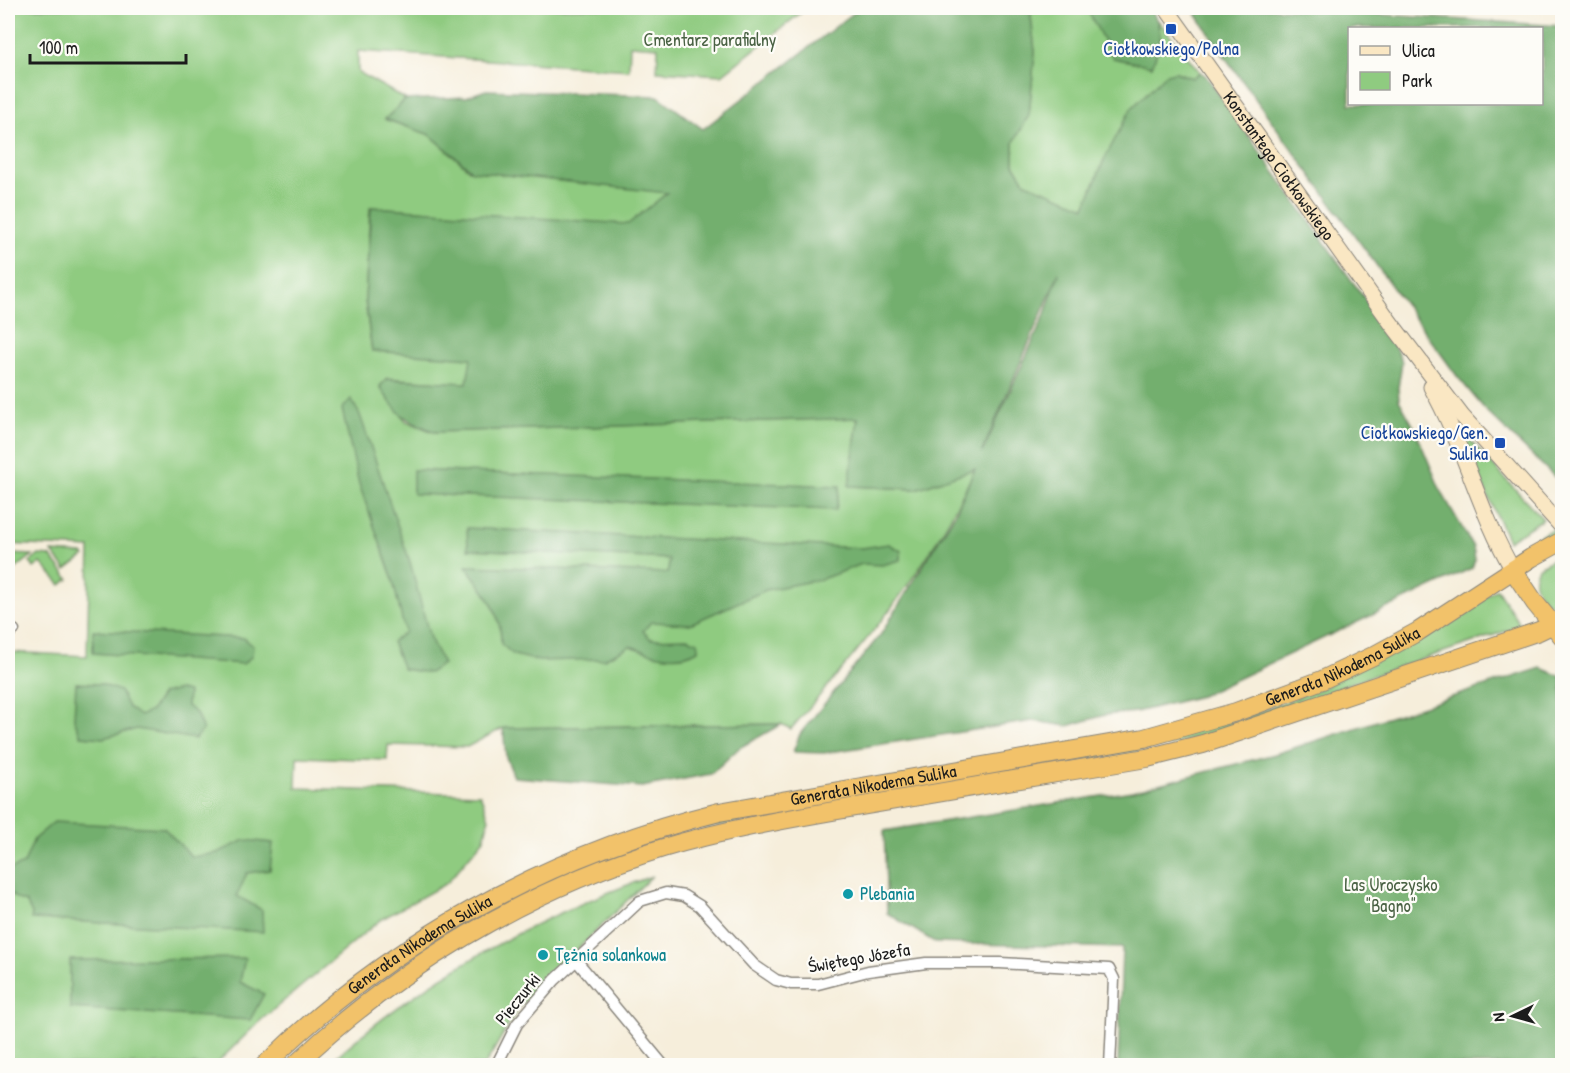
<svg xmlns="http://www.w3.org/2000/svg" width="1570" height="1073" viewBox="0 0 1570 1073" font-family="'Patrick Hand',sans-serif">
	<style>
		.green { fill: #8fcb80; stroke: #56744e; stroke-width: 1.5 }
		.forest { fill: #73af6e; stroke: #486645; stroke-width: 1.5; fill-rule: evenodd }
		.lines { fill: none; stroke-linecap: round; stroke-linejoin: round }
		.street-casing { stroke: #89857c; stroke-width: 13 }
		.secondary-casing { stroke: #89857c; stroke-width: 17 }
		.highway-casing { stroke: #89857c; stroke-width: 20 }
		.street { stroke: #fff; stroke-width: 10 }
		.secondary { stroke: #fae7c3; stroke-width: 15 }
		.highway { stroke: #f2c26a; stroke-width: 18 }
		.transit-dot { fill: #1a4fb4; stroke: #fdfcf7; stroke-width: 2 }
		.culture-dot { fill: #0f9aa8; stroke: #fdfcf7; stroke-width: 2 }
		.labels { text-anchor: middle; stroke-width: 4.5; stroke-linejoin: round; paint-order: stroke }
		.park-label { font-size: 18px; fill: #4a6244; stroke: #fdfcf7 }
		.transit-label { font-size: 18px; fill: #164399; stroke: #fdfcf7 }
		.street-label { font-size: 18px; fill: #1c1c1c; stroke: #fdfcf7 }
		.culture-label { font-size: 18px; fill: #0d838f; stroke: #fdfcf7; text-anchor: start }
	</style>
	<rect width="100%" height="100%" fill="#fdfcf7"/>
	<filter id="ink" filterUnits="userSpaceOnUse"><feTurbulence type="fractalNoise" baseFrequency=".0167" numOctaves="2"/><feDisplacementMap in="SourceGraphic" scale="12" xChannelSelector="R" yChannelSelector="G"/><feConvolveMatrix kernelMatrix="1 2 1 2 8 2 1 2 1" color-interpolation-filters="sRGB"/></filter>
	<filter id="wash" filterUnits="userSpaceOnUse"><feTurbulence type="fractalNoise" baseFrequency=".008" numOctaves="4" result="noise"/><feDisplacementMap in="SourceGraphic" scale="24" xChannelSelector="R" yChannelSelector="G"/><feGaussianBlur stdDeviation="1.35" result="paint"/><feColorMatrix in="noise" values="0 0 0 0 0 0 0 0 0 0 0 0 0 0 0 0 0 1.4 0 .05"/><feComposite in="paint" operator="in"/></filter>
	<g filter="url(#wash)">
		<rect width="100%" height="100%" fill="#f6eedb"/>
		<!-- green -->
		<g class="green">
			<path d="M8,8h799l-85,67 -65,-4 1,-24 -28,-2 -1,25 -271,-19v21l47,27 -19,21 44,14 39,36 200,21 -39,34 -260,-18 -5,95 7,49 101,6 -6,27 -80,-6 -7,10 26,33 27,11 425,-14 -8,68 66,3 59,-21c-43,99 -114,180 -184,261l-10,-5 -278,4 -36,19 -79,-2 -1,15 -90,-3 -1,31 184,6 9,24 -5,21 -37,44 -67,37 -120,101 -45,44h-207v-413l79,4 3,-108 -82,-4z"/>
			<path d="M1030,8h59v5l62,53 10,-24 -3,-22 42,52 -8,6 -16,-6 -72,88 -19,48 -59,-25 -12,-19v-22l15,-27 6,-63z"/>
			<path d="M1451,413l23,32 69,74 -35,22z"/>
			<path d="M1552,529l6,7 -40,23 -5,-8z"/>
			<path d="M52,552l31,2 2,2 -19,14z"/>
			<path d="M8,554l25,1 -25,20z"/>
			<path d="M39,555l11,1 19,23 -8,6 -20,-22 -7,5 -4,-6z"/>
			<path d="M1562,555v53c-15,0 -34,-22 -25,-38 5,-7 17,-11 25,-15z"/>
			<path d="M1497,589l24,37 -176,59 -40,19 -129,40 -471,84 -2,-5 536,-103 85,-33z"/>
			<path d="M652,876l-133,131 -34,58h-158c93,-85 207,-147 325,-189z"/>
		</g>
		<!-- forest -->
		<g class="forest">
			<path d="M860,8h170l5,44 -6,63 -15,27v22l12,19 59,24 19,-47 27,-51 35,-35 10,-2 16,6 8,-6 6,4 181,254 15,32 -4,26 1,12 15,27 26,62 33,58 2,12 -3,9 -271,128 -65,16 -31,3 -37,11 -35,-5 -209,32 -31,-1 7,-18 81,-100 74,-120 20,-45 -59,20 -67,-3 9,-68 -422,14c-30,-11 -40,-17 -56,-46l7,-7 80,4 4,-25 -99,-7 -7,-53 6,-91 257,17 39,-31 -195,-22 -42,-36 -45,-16 20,-19 61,-3 20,-7 172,6 45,33zM1059,273l-16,46 -61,134v-1z"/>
			<path d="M1089,8h61c14,20 11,36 2,58l-39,-8 -24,-45z"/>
			<path d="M1192,8h80l290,18v458l-75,-72 -30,-36 -232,-319zM1350,28h192v76h-192z"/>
			<path d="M351,399l9,16 50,147 20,76 13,26 -14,9 -26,-4 -11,-27 13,-10 -13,-55 -33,-93 -17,-75z"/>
			<path d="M413,470l427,16 -4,24 -423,-16z"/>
			<path d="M467,528l395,20 27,-4 12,7v9l-19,5 -20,-1 -40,15 -56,11 -76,34 -39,-2 -8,9 8,8 36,-1 11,4v8c-21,13 -47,4 -68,-4l-26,13 -65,2 -25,-6 -13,-11c1,-33 -16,-52 -35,-78l202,7 1,-14 -201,-10z"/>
			<path d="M93,630l151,8 9,8 -1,10 -9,8 -150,-11z"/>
			<path d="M1541,668l21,9v388h-444l4,-117 -186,-5 -49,-30 -3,-82 248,-40 143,-37z"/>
			<path d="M76,683l25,1 19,7 8,16 12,9 11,-5 11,-17 17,-4 9,2 -1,14 9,7 7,17 -8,9 -58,-10 -34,9 -22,-2 -7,-17z"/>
			<path d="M782,724l-43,24 -28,26 -69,13 -128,-10 -8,-20 -3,-29z"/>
			<path d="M54,822l110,6 28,29 25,-4 28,-13 28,3 -3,27 -23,3 -10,23 25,14 1,22 -232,-13 1,-5 -6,-12c-20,-5 -19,-14 -18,-32l16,-6 10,-25z"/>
			<path d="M245,958l-5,24 24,12 -14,26 -180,-12v-48z"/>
		</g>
	</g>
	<g filter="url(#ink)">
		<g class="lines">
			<defs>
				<g id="street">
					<path d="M8,630h6"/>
					<path d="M576,960l88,106"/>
					<path d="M496,1066l21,-42 38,-44 85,-79 26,-8 18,3 16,10 54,59 22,15 15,4h27l50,-13 58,-8h74l109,6 5,10 -4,87"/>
				</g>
				<g id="secondary">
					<path id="s1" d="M1166,8l225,315 71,93 100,111"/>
					<path d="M1431,387c33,58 48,125 82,183"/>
				</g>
				<g id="highway">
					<path d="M1513,570l22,33 27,33"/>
					<path id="s2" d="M264,1066c125,-124 285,-212 455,-254l425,-74 92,-26 86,-32 51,-24 46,-25 112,-73 31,-17"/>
					<path d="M294,1066c104,-99 232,-176 369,-218 67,-20 136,-31 204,-43 93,-16 187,-32 280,-47l56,-14 336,-113 23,-11"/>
				</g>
			</defs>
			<!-- street casing -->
			<use href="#street" class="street-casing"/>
			<!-- secondary casing -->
			<use href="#secondary" class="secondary-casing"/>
			<!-- highway casing -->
			<use href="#highway" class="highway-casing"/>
			<!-- street -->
			<use href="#street" class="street"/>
			<!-- secondary -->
			<use href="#secondary" class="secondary"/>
			<!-- highway -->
			<use href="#highway" class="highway"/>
		</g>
	</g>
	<!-- markers -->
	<g class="transit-dot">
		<rect x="1165" y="23" width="12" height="12" rx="3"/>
		<rect x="1494" y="437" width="12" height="12" rx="3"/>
	</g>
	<g class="culture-dot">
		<circle cx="848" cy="894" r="6"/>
		<circle cx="543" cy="955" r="6"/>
	</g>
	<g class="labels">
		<!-- park labels -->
		<g class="park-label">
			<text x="710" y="46">Cmentarz parafialny</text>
			<text x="1391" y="891">Las Uroczysko<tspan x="1391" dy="21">"Bagno"</tspan></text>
		</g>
		<!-- transit labels -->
		<g class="transit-label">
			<text x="1171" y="55">Ciołkowskiego/Polna</text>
			<text x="1488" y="439" text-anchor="end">Ciołkowskiego/Gen.<tspan x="1488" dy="21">Sulika</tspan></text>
		</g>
		<!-- street labels -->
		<g class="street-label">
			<text dy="6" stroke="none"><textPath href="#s1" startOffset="194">Konstantego Ciołkowskiego</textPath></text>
			<text dy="6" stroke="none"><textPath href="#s2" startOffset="1170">Generała Nikodema Sulika</textPath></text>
			<text dy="6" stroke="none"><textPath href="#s2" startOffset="684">Generała Nikodema Sulika</textPath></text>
			<text dy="6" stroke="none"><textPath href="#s2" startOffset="198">Generała Nikodema Sulika</textPath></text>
			<text transform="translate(859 958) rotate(-10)" y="6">Świętego Józefa</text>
			<text transform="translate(518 999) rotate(-51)" y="6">Pieczurki</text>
		</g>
		<!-- culture labels -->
		<g class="culture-label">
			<text x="860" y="900">Plebania</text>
			<text x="555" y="961">Tężnia solankowa</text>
		</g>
	</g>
	<!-- margin -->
	<rect width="1570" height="1073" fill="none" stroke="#fdfcf7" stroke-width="30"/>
	<!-- legend -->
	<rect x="1348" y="27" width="195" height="78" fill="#fdfcf7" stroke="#a3a29f" stroke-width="1.5"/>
	<rect x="1360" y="46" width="30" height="9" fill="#fae7c3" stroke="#a3a29f" stroke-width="1.5"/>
	<text x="1402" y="57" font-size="18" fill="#1c1c1c">Ulica</text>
	<rect x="1360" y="72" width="30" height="18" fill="#8fcb80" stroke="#a3a29f" stroke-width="1.5"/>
	<text x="1402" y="87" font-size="18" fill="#1c1c1c">Park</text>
	<!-- north arrow -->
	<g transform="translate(1513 1016) rotate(265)" stroke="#fdfcf7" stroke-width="4.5" paint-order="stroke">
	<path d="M0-4.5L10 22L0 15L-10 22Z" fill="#1c1c1c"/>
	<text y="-9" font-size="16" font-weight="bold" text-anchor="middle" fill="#1c1c1c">N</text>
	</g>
	<!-- scale -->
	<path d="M30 54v9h156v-9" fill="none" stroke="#1c1c1c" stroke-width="3"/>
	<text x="39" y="54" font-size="18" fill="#1c1c1c" stroke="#fdfcf7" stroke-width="4.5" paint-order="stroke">100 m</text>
</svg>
